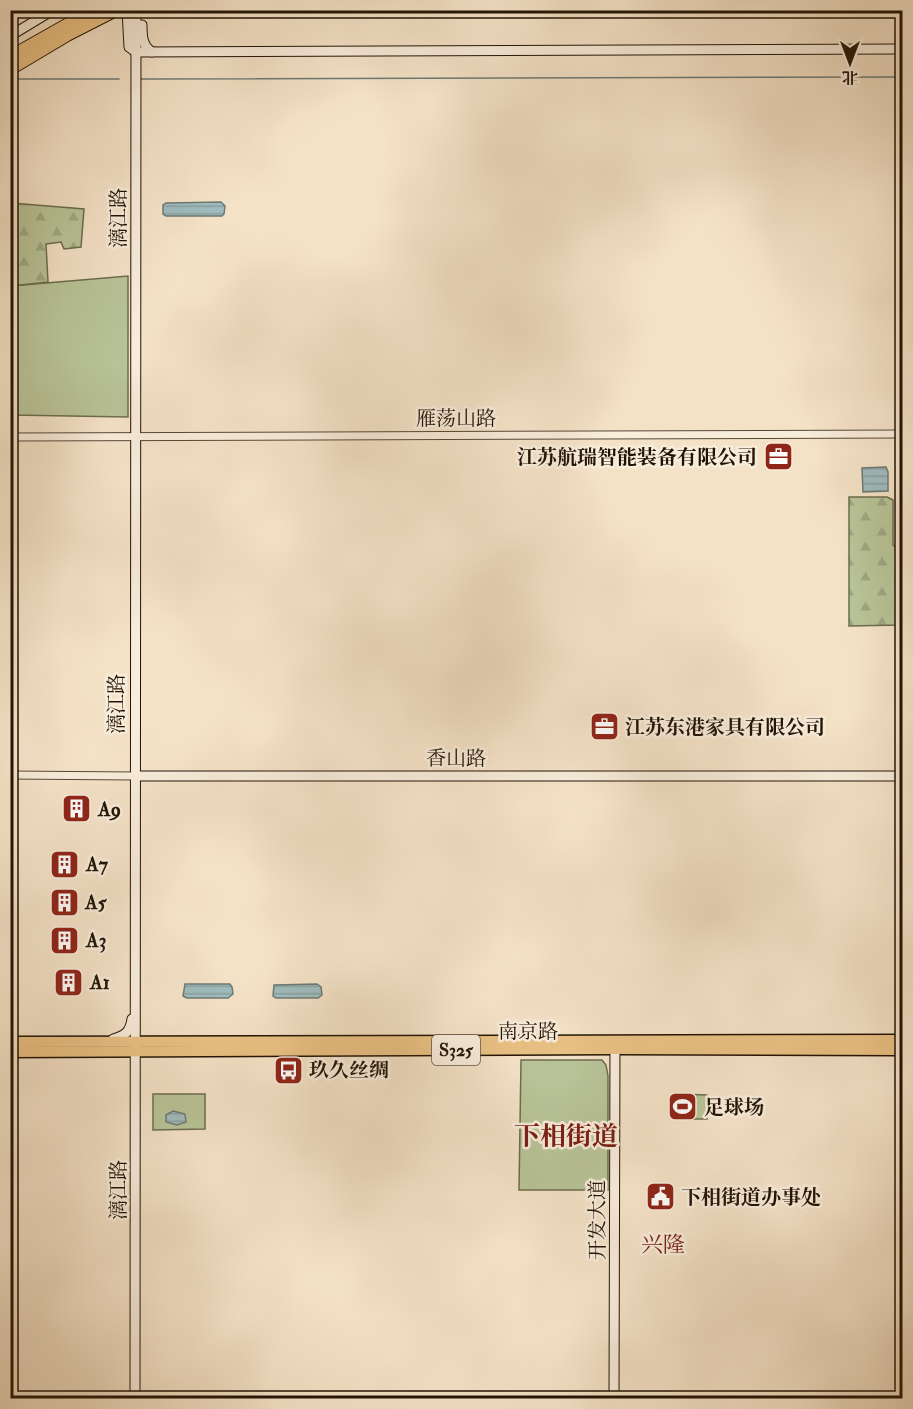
<svg xmlns="http://www.w3.org/2000/svg" width="913" height="1409" viewBox="0 0 913 1409" font-family="'IM FELL Double Pica','Noto Serif SC',serif">
	<style>
		.green { fill: #b8c498; stroke: #6c6c4e; stroke-width: 1.5 }
		.forest { fill: url(#forest-firs); stroke: #6c6c4e; stroke-width: 1.5 }
		.water { fill: url(#water-rules); stroke: #6d7974; stroke-width: 1.5 }
		.lines { fill: none; stroke-linecap: round; stroke-linejoin: round }
		.stream { stroke: #6d7974; stroke-width: 1.5 }
		.street-casing { stroke: #564836; stroke-width: 9 }
		.secondary-casing { stroke: #211405; stroke-width: 11 }
		.primary-casing { stroke: #211405; stroke-width: 13 }
		.highway-casing { stroke: #211405; stroke-width: 14 }
		.street { stroke: #f8ecdb; stroke-width: 7 }
		.secondary { stroke: #f8ecdb; stroke-width: 9 }
		.primary { stroke: #eac184; stroke-width: 10 }
		.highway { stroke: #eac184; stroke-width: 12 }
		.labels { text-anchor: middle; stroke-width: 5; stroke-linejoin: round; paint-order: stroke }
		.shield { fill: #f8ecdb; stroke: #625545; stroke-width: 1.5 }
		.shield-label { font-size: 18px; font-weight: bold; fill: #211405 }
		.street-label { font-size: 20px; fill: #211405; stroke: #f8ecdb }
		.poi-label { font-size: 20px; font-weight: bold; fill: #211405; stroke: #f8ecdb; text-anchor: start }
		.quarter-label { font-size: 22px; fill: #7a1f14; stroke: #f8ecdb }
		.district-label { font-size: 26px; font-weight: bold; fill: #7a1f14; stroke: #f8ecdb }
	</style>
	<defs>
		<pattern id="forest-firs" width="22" height="20" patternUnits="userSpaceOnUse" patternTransform="scale(1.5)"><rect width="22" height="20" fill="#b8c498"/><path d="M5 1l3.5 6h-7zM16 11l3.5 6h-7z" fill="#9ea882"/></pattern>
		<pattern id="water-rules" width="6" height="5" patternUnits="userSpaceOnUse" patternTransform="scale(1.5)"><rect width="6" height="5" fill="#9fbcbe"/><path d="M0 2.5h6" fill="none" stroke="#89a1a2"/></pattern>
	</defs>
	<rect width="100%" height="100%" fill="#f4e2c7"/>
	<filter id="stains"><feTurbulence type="fractalNoise" baseFrequency=".00333" numOctaves="4"/><feColorMatrix values="0 0 0 0 .2 0 0 0 0 .09 0 0 0 0 .02 0 0 0 .5 -.17"/></filter>
	<radialGradient id="worn" r=".72"><stop offset=".6" stop-color="#630" stop-opacity="0"/><stop offset="1" stop-color="#630" stop-opacity=".3"/></radialGradient>
	<!-- green -->
	<g class="green">
		<path d="M128,276v141l-117,-2v-129z"/>
		<path d="M521,1060h81l4,5 2,11v114h-89z"/>
		<path d="M153,1094h52v35l-52,1z"/>
		<path d="M675,1094l32,1v24h-32z"/>
	</g>
	<!-- forest -->
	<g class="forest">
		<path d="M11,203l73,6 -3,38 -17,2 -3,-7 -15,2 2,38 -37,4z"/>
		<path d="M849,497h38l6,3v45l8,6 1,56 -3,1 1,17 -51,1z"/>
	</g>
	<!-- water -->
	<g class="water">
		<path d="M221,202l4,4 -1,8 -2,2h-56l-3,-2v-9l3,-2z"/>
		<path d="M886,467l2,5v19l-25,1 -1,-24z"/>
		<path d="M185,984h45l2,3 1,7 -5,4h-41l-4,-2z"/>
		<path d="M317,984l4,3 1,8 -4,3h-42l-3,-2 1,-11z"/>
		<path d="M173,1111l12,3 1,8 -9,3 -11,-3v-7z"/>
	</g>
	<g class="lines">
		<!-- stream -->
		<g class="stream">
			<path d="M14,79h105"/>
			<path d="M140,79l762,-2"/>
		</g>
		<defs>
			<g id="street">
				<path d="M10,437l892,-3"/>
				<path d="M10,775l124,1"/>
			</g>
			<g id="secondary">
				<path d="M127,10l2,37 7,5 766,-3"/>
				<path d="M142,25c0,10 0,21 10,27"/>
				<path d="M10,36l43,-26"/>
				<path d="M134,776h768"/>
				<path d="M113,1039c12,-3 17,-7 19,-20"/>
				<path d="M135,1398l1,-1388"/>
				<path d="M614,1398l1,-354"/>
			</g>
			<g id="primary">
				<path d="M10,1042l892,-2"/>
				<path d="M10,1052l605,-3 287,1"/>
			</g>
			<g id="highway">
				<path d="M10,57l83,-47"/>
				<path d="M10,69l57,-34 49,-25"/>
			</g>
		</defs>
		<!-- street casing -->
		<use href="#street" class="street-casing"/>
		<!-- secondary casing -->
		<use href="#secondary" class="secondary-casing"/>
		<!-- primary casing -->
		<use href="#primary" class="primary-casing"/>
		<!-- highway casing -->
		<use href="#highway" class="highway-casing"/>
		<!-- street -->
		<use href="#street" class="street"/>
		<!-- secondary -->
		<use href="#secondary" class="secondary"/>
		<!-- primary -->
		<use href="#primary" class="primary"/>
		<!-- highway -->
		<use href="#highway" class="highway"/>
	</g>
	<!-- icons -->
	<defs>
		<symbol id="office-square" viewBox="-11 -11 22 22"><rect x="-9" y="-9" width="18" height="18" rx="4" fill="#8f2418" stroke="#f8ecdb"/><path d="M-6-3h4V-5.5h4V-3h4V5H-6ZM-1-4.5V-3h2v-1.5ZM-6 0V1H6V0Z" fill="#fff"/></symbol>
		<symbol id="building-square" viewBox="-11 -11 22 22"><rect x="-9" y="-9" width="18" height="18" rx="4" fill="#8f2418" stroke="#f8ecdb"/><path d="M-4-6H4V6H1V3H-1V6H-4ZM-2.5-4.3h1.7v1.8h-1.7ZM.8-4.3h1.7v1.8H.8ZM-2.5-1h1.7V.8h-1.7ZM.8-1h1.7V.8H.8Z" fill="#fff"/></symbol>
		<symbol id="bus-square" viewBox="-11 -11 22 22"><rect x="-9" y="-9" width="18" height="18" rx="4" fill="#8f2418" stroke="#f8ecdb"/><path d="M-5-6H5V4H4V6H2V4H-2V6H-4V4H-5ZM-3.5-4V0h7V-4ZM-3.5 1.2v1.5H-2V1.2ZM2 1.2v1.5H3.5V1.2Z" fill="#fff"/></symbol>
		<symbol id="stadium-square" viewBox="-11 -11 22 22"><rect x="-9" y="-9" width="18" height="18" rx="4" fill="#8f2418" stroke="#f8ecdb"/><path d="M0-5a6.5 5 0 1 0 0 10a6.5 5 0 1 0 0-10ZM-3.5-1.8h7v3.6h-7Z" fill="#fff"/></symbol>
		<symbol id="civic-square" viewBox="-11 -11 22 22"><rect x="-9" y="-9" width="18" height="18" rx="4" fill="#8f2418" stroke="#f8ecdb"/><path d="M-.6-6.5H3V-4.5H.6V-3L4-1V1h2V6H-6V1h2V-1L-.6-3ZM-1.2 2.5V6h2.4V2.5Z" fill="#fff"/></symbol>
	</defs>
	<g fill-rule="evenodd">
		<use href="#office-square" x="762" y="440" width="33" height="33"/>
		<use href="#office-square" x="588" y="710" width="33" height="33"/>
		<use href="#building-square" x="60" y="792" width="33" height="33"/>
		<use href="#building-square" x="48" y="848" width="33" height="33"/>
		<use href="#building-square" x="48" y="886" width="33" height="33"/>
		<use href="#building-square" x="48" y="924" width="33" height="33"/>
		<use href="#building-square" x="52" y="966" width="33" height="33"/>
		<use href="#bus-square" x="272" y="1054" width="33" height="33"/>
		<use href="#stadium-square" x="666" y="1090" width="33" height="33"/>
		<use href="#civic-square" x="644" y="1180" width="33" height="33"/>
	</g>
	<g class="labels">
		<!-- shield labels -->
		<rect class="shield" x="432" y="1035" width="48" height="30" rx="4.5"/>
		<g class="shield-label">
			<text x="456" y="1056">S325</text>
		</g>
		<!-- street labels -->
		<g class="street-label">
			<text transform="translate(118 218) rotate(-90)" y="7">漓江路</text>
			<text x="456" y="425">雁荡山路</text>
			<text transform="translate(116 704) rotate(-90)" y="7">漓江路</text>
			<text x="456" y="765">香山路</text>
			<text x="528" y="1038">南京路</text>
			<text transform="translate(118 1190) rotate(-90)" y="7">漓江路</text>
			<text transform="translate(597 1220) rotate(-90)" y="7">开发大道</text>
		</g>
		<!-- poi labels -->
		<g class="poi-label">
			<text x="757" y="464" text-anchor="end">江苏航瑞智能装备有限公司</text>
			<text x="625" y="734">江苏东港家具有限公司</text>
			<text x="98" y="816">A9</text>
			<text x="86" y="871">A7</text>
			<text x="85" y="909">A5</text>
			<text x="86" y="947">A3</text>
			<text x="90" y="989">A1</text>
			<text x="309" y="1077">玖久丝绸</text>
			<text x="704" y="1114">足球场</text>
			<text x="681" y="1204">下相街道办事处</text>
		</g>
		<!-- quarter labels -->
		<g class="quarter-label">
			<text x="663" y="1252">兴隆</text>
		</g>
		<!-- district labels -->
		<g class="district-label">
			<text x="566" y="1145">下相街道</text>
		</g>
	</g>
	<!-- margin -->
	<rect width="913" height="1409" fill="none" stroke="#f4e2c7" stroke-width="36"/>
	<rect x="12" y="12" width="889" height="1385" fill="none" stroke="#211405" stroke-width="3"/>
	<rect x="18" y="18" width="877" height="1373" fill="none" stroke="#211405" stroke-width="1.5"/>
	<!-- north arrow -->
	<g transform="translate(850 63) rotate(180)" stroke="#f8ecdb" stroke-width="4.5" paint-order="stroke">
	<path d="M0-4.5L10 22L0 15L-10 22Z" fill="#211405"/>
	<text y="-9" font-size="16" font-weight="bold" text-anchor="middle" fill="#211405">北</text>
	</g>
	<rect width="100%" height="100%" filter="url(#stains)"/>
	<rect width="100%" height="100%" fill="url(#worn)"/>
</svg>
